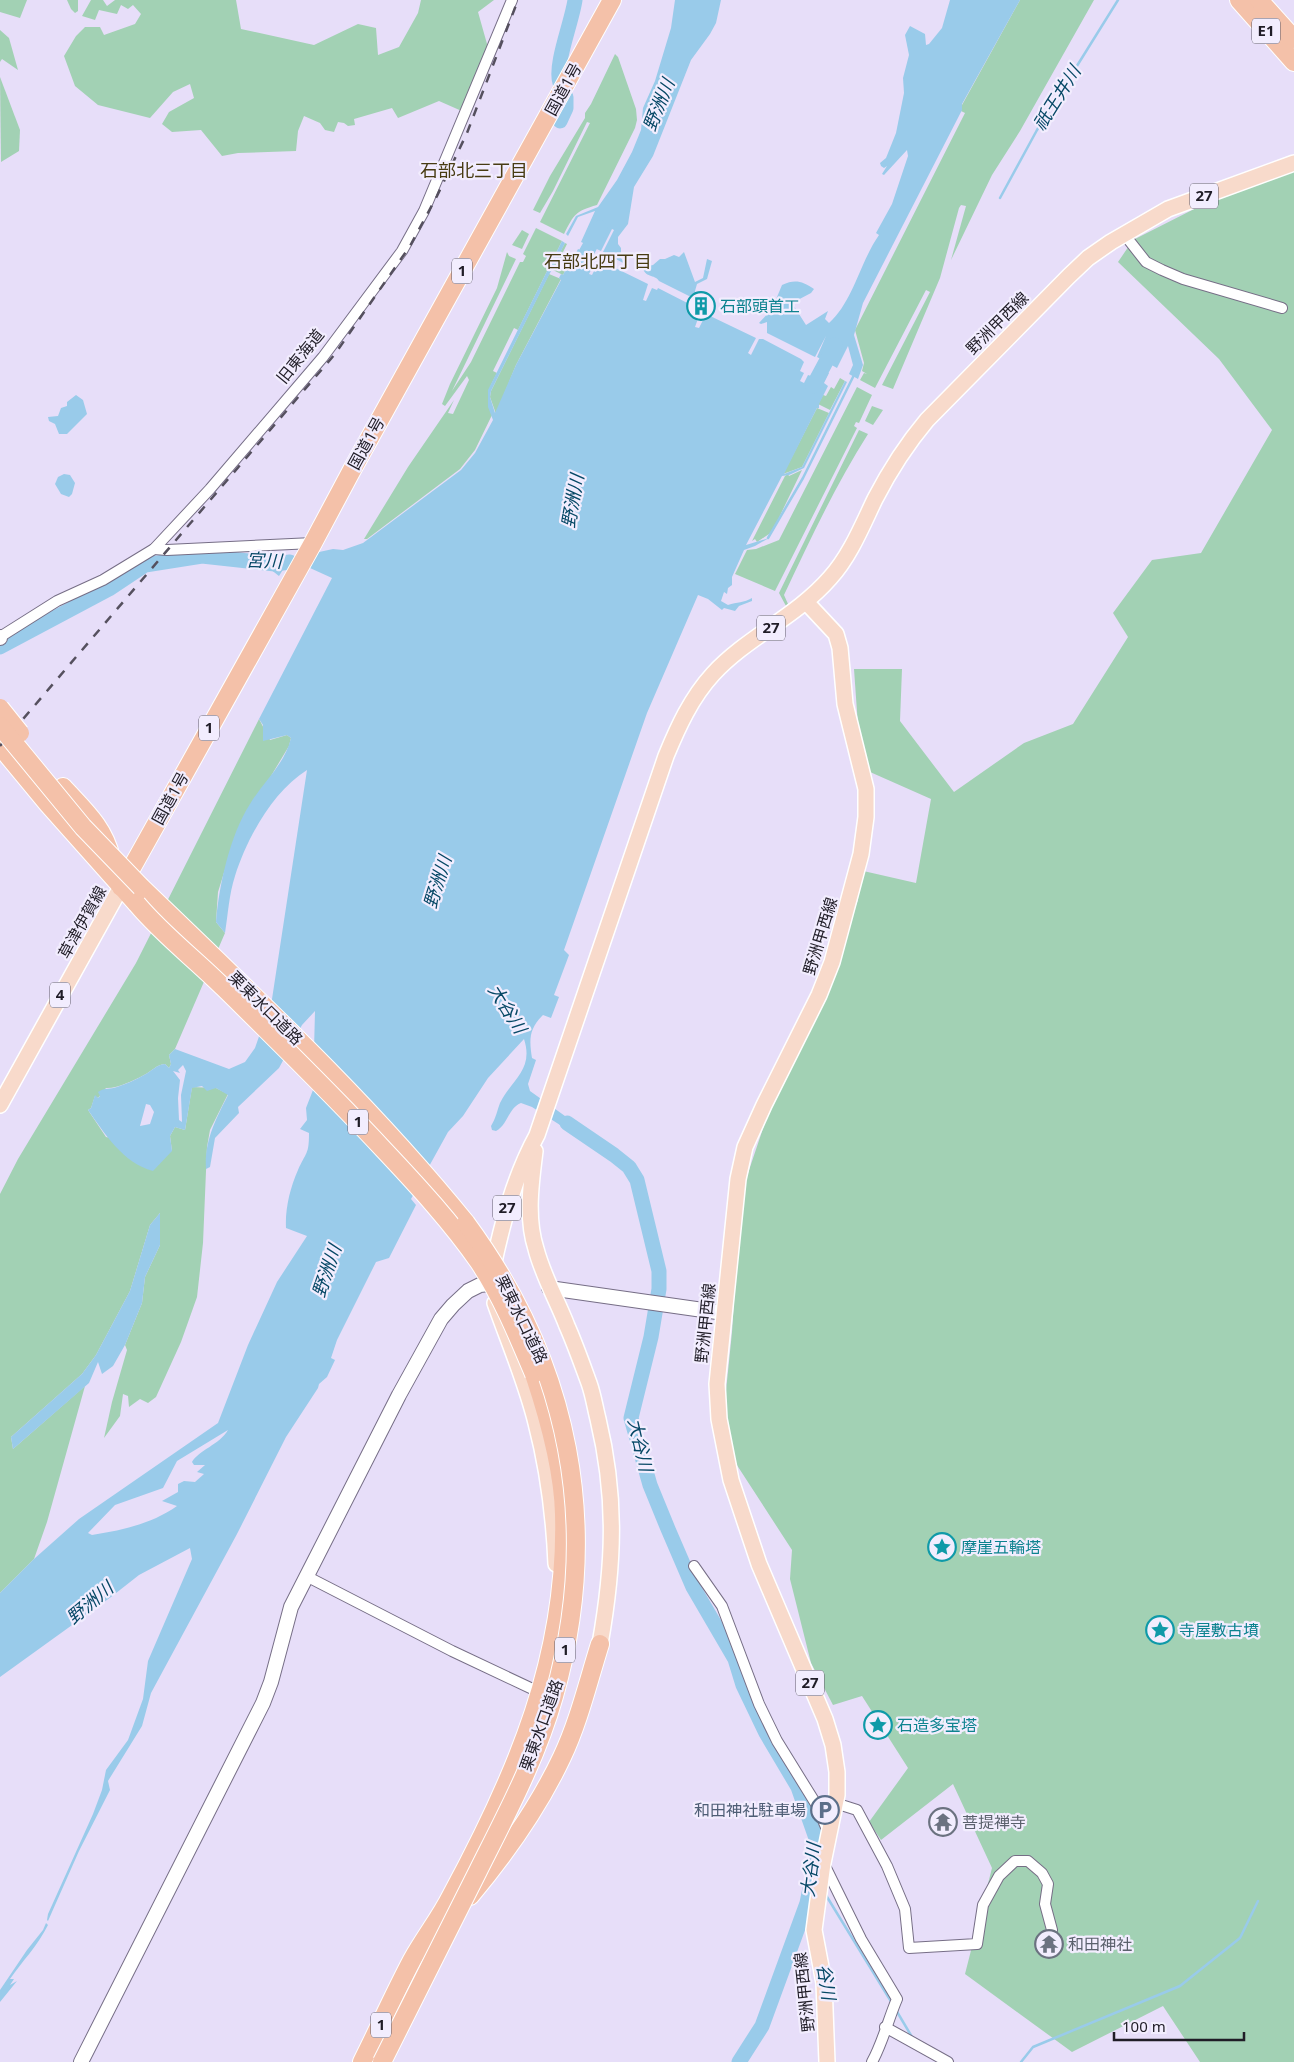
<svg xmlns="http://www.w3.org/2000/svg" width="1294" height="2062" viewBox="0 0 1294 2062" font-family="'Noto Sans','Noto Sans JP',sans-serif">
	<style>
		.green { fill: #a2d1b4 }
		.water { fill: #99cbea; fill-rule: evenodd }
		.lines { fill: none; stroke-linecap: round; stroke-linejoin: round }
		.stream { stroke: #99cbea; stroke-width: 2.5 }
		.river { stroke: #99cbea; stroke-width: 15 }
		.street-casing { stroke: #766e86; stroke-width: 12 }
		.secondary-casing { stroke: #766e86; stroke-width: 16 }
		.primary-casing { stroke: #fff; stroke-width: 18 }
		.highway-casing { stroke: #fff; stroke-width: 20 }
		.street { stroke: #fff; stroke-width: 10 }
		.secondary { stroke: #fff; stroke-width: 14 }
		.primary { stroke: #f8dacb; stroke-width: 15 }
		.highway { stroke: #f4c1a9; stroke-width: 18 }
		.rail { stroke: #55505e; stroke-width: 2.5; stroke-dasharray: 9 9; stroke-linecap: butt }
		.highway-bridge-casing { stroke: #fff; stroke-width: 20; stroke-linecap: butt }
		.highway-bridge { stroke: #f4c1a9; stroke-width: 18 }
		.labels { text-anchor: middle; stroke-width: 4.5; stroke-linejoin: round; paint-order: stroke }
		.shield { fill: #f2edfe; stroke: #5f5b68; stroke-width: 1 }
		.shield-label { font-size: 15px; font-weight: bold; fill: #201d27 }
		.street-label { font-size: 16px; fill: #201d27; stroke: #f2edfe }
		.culture-label { font-size: 16px; fill: #0d838f; stroke: #f2edfe; text-anchor: start }
		.service-label { font-size: 16px; fill: #4e5e75; stroke: #f2edfe; text-anchor: end }
		.worship-label { font-size: 16px; fill: #5b616d; stroke: #f2edfe; text-anchor: start }
		.water-label { font-size: 18px; font-style: italic; fill: #064866; stroke: #f2edfe }
		.neighbourhood-label { font-size: 18px; fill: #483c13; stroke: #f2edfe }
	</style>
	<rect width="100%" height="100%" fill="#e7def9"/>
	<!-- green -->
	<g class="green">
		<path d="M0,0h27l-7,18 -20,-6z"/>
		<path d="M67,0h11v11l-3,2 -4,-4z"/>
		<path d="M91,0h12l4,6 8,-6h121l5,29 73,16 44,-21 18,4 2,27 21,-8 19,-34 3,-13h73l-16,12 11,39 -25,61 -25,-11 -41,17 -6,-10 -38,11 1,6 -7,1 -4,-3 -6,-1 -4,10 -9,-2 -5,-7 -16,-7 -6,15 -2,20 -58,2 -16,3 -21,-26 -29,2 -10,-8 7,-12 25,-14 -4,-14 -17,8 -23,26 -52,-13 -23,-19 -11,-30 12,-20 9,-9h15l4,8 31,-11 6,-10 -8,-9 -5,4 -7,-4 -4,9 -18,-4 -4,10 -13,-4z"/>
		<path d="M1020,0h74l-74,131 -28,44 -41,85 15,-54 -5,-1 -2,3 -19,70 -47,111 -11,-4 48,-93 -4,-2 -51,98 -15,-8 4,-7 3,1 -5,-3 2,-8 -9,-33 110,-217 -4,-2 1,-6z"/>
		<path d="M0,30l9,8 9,32 -16,-11 -2,3z"/>
		<path d="M615,54l3,3 18,52 1,11 -2,8 -38,77c-21,6 -23,9 -33,29l-24,-12 50,-99 -3,-1 -34,69 -13,22 -7,-3 17,-34 35,-58v-5l6,-9z"/>
		<path d="M0,77l20,53 -1,21 -18,11z"/>
		<path d="M1294,170v1892h-94l-37,-56 -91,46 -107,-78 27,-106 -39,-84 -72,56 -12,-18 39,-54 -46,-72 -29,9 -22,-42 -21,-84 2,-29 -61,-94 -8,-36 9,-88 9,-138 41,-122 37,-70 39,-102 1,-30 57,13 15,-84 -70,-31 -7,-99h48l-2,52 54,71 70,-49 49,-19 55,-87 -15,-24 39,-53 49,-7 71,-123 -53,-71 -101,-97 15,-22 71,-36z"/>
		<path d="M536,228l26,13 -44,89 -4,-2 -21,43 4,2c-10,19 -11,22 -5,42l-17,35 -15,19 -93,70h-3l44,-72 46,-67 -6,13 5,1 16,-34 -2,-4 -22,30 -3,-2 8,-20 47,-96 10,-36 2,4 7,3 -64,132 19,-29 49,-100h3l3,-6 -3,-2z"/>
		<path d="M522,230l7,4 -7,15 -10,-4z"/>
		<path d="M565,243l2,1 -6,12 9,5 -7,14 -12,-6z"/>
		<path d="M549,274l12,5 -45,86 -20,49 -6,-17 1,-6z"/>
		<path d="M840,378l5,3 -15,29 -12,-6 5,-9 3,1 5,-9 3,2z"/>
		<path d="M857,387l15,8 -13,28 -3,-1 -2,4 3,2 -82,163 -40,-17 12,-24 9,-1 23,-9z"/>
		<path d="M872,406l11,4 -10,15 -8,-4z"/>
		<path d="M817,408l12,5 -27,54 -19,7z"/>
		<path d="M859,430l9,4c-33,52 -58,106 -84,161l4,9 -2,2 -7,-13z"/>
		<path d="M802,470l-30,62 -15,10 -2,-3 -3,2 33,-65 3,-2 1,2z"/>
		<path d="M259,719l11,21 17,-5 4,3 -2,8 -18,30 -44,87 -9,29 -2,30 9,11 -50,116 -6,6 2,9 -2,4 -4,-4c-9,1 -13,7 -21,11 -9,5 -28,14 -38,13l-8,10 -3,-2 -4,12 -3,2 18,27 66,14 -2,-15 5,-9 10,3 7,-43 24,1 12,6 -18,36 -3,17 -4,96 -6,54 -16,45 -25,55 -8,6 -8,-4 -11,8 -1,-11 -5,-2 -3,22 -16,22 8,-36 15,-52 -2,-5 17,-42 3,-26 15,-32v-32l-10,12 -20,66 -34,64 -14,19 -71,63 2,12 72,-63 -38,136 -13,37 -34,34v-399l18,-35 118,-196z"/>
	</g>
	<!-- water -->
	<g class="water">
		<path d="M675,0h46l-5,23 -6,11 -19,26 -38,96 -19,31 -6,37 -10,13v7l3,4v10l4,6 -22,-12 11,-22 -2,-1 -11,22 -20,-9 14,-31 -17,6 -10,19 -2,-2 10,-18 22,-9 19,-27 15,-28 9,-22 2,-22 12,-27 16,-53z"/>
		<path d="M950,0h70l-58,104v6l-99,193 -9,32 9,30 -5,14 -9,-5 4,-9 -5,-19 -11,22 -20,-11 9,-21 -11,21 -48,-24v-11l-6,2 -2,-1 13,-14 10,-24c13,-6 20,-4 32,4l-3,4 -19,10 14,22 22,-14 -3,8 4,4c24,-21 31,-61 50,-88l-3,-2 16,-29 16,-48 -1,-6 -23,25 -2,-1 5,-8 -3,2 -3,-2 -1,-3 6,-5 10,-25 8,-40 -1,-15 6,-23 -4,-20 5,-9 15,8 1,11 3,-1 13,-16z"/>
		<path d="M562,241l3,2 -74,148 -1,6 5,16 21,-48 45,-85 -2,-2 2,-4 2,1 7,-14h2l6,-12 13,6 -6,12 6,3 -2,4 3,1 2,-4 2,1 5,-11 47,23 -5,16 3,1 6,-13 5,2 1,-2 43,22 -6,17 4,1 7,-14 50,24 -8,15 3,2 8,-16h4l38,20 3,3 -4,9 4,2 -4,8 4,2 4,-8 3,1 5,-10 13,7 -5,10 4,3 -9,18v4h-2l-33,66 18,-7 43,-86 2,1 -43,86 -15,7 -7,1 -36,69 23,-7 -14,8 -11,4 -12,27v8l-4,3 -1,6 -3,-2 -3,9 7,4c9,-3 16,-2 24,-7v3l-13,5 -4,5 -11,-3 -2,2 -14,-11 -10,-4 -51,118 -83,237 5,5 -15,40 5,2 -8,21 -8,-3c-14,14 -14,24 -11,43l4,2 -8,24 2,7 49,35 -1,2 7,5 -3,4 -7,-4 -1,1 -42,-27 -11,-4c-13,5 -13,22 -25,28l-4,-1 -1,-4c5,-8 6,-15 9,-23 12,-24 34,-33 24,-64l-36,39 -25,38 -15,16 -37,67 5,6 -27,53 -13,4 -39,78 -6,18 4,2 -8,17 -8,7 -1,4 -32,49 -49,97 -86,159 -9,33 -34,55 2,9 -31,61 -31,70 -1,-1 1,-6 45,-100 9,-24 4,-20 22,-30 15,-41 5,-38 44,-102 -2,-11 -51,27 -28,22 -111,80v-84l34,-34 45,-40 139,-96 30,-78 29,-63 30,-46 -21,-8c-1,-19 4,-40 12,-58 8,-18 11,-15 11,-37l-9,-4 7,-9 -1,-12 7,-18 2,-79 -13,14 -23,43 -41,39 1,6 -24,25 -5,29 -4,2c-2,-28 10,-50 22,-74l-12,-7 -9,3 -5,-5 -10,2 -7,42 -10,-3 -5,9 2,15 -19,20c-30,-8 -48,-37 -65,-61l3,-2 4,-13 3,3 2,-2 -2,-4c7,-5 12,-2 19,-5 9,-3 19,-7 27,-12 8,-4 12,-10 21,-11l4,4 2,-4 -2,-9 6,-6 54,20 16,-7 10,-14 17,-49 35,-229c-34,21 -60,68 -72,106 -6,18 -7,39 -10,57l-9,-11c3,-37 14,-87 34,-118 13,-22 35,-40 41,-66l-4,-3 -24,6v-16l-4,-6 73,-141 -22,-10h-26l-5,8 -9,-7 1,-9 25,-3 37,-8 10,1 20,-7 98,-73 14,-17 18,-33 -5,-13v-17zM183,1065l3,6 -5,24 1,27 -3,-2 -1,-22 2,-18 -7,-9 7,2 -2,-3zM146,1104l4,1 4,7 -4,12 -10,2zM228,1430c-9,15 -29,20 -36,32l2,3h11l-8,7 7,2 -9,8 -11,-1 -6,3v8l-16,9 15,5c-26,18 -54,24 -85,29l-4,-2 27,-28 48,-17 14,-27z"/>
		<path d="M684,252l11,30 8,-4 4,-19 5,2 -5,18 -10,5 -2,7v8l-36,-18c-4,-7 -15,-3 -16,-14l10,-2 7,-6h5l9,-4 5,2z"/>
		<path d="M76,395l7,5 4,14 -20,20h-8l-4,-10 -6,-3 -1,-4 10,-1 3,-8 6,-2v-4z"/>
		<path d="M64,474l6,1 5,8 -3,11 -3,3 -8,-3 -6,-10 3,-7z"/>
		<path d="M160,1213v32l-15,32 -3,26 -17,42 -12,21 -11,8 -4,-12 -9,21 -76,66 -2,-12 71,-63 14,-19 34,-64 20,-66z"/>
		<path d="M46,1923l2,2c-11,22 -25,35 -38,54h4l-4,6 7,-4 -17,21v-12l27,-40 16,-20z"/>
	</g>
	<g class="lines">
		<!-- stream -->
		<g class="stream">
			<path d="M1000,198l37,-68 81,-130"/>
			<path d="M768,538l35,-60 51,-103"/>
			<path d="M824,1892l68,111"/>
			<path d="M896,2010l16,27"/>
			<path d="M1021,2062l12,-15 147,-61 60,-48 18,-37"/>
		</g>
		<!-- river -->
		<g class="river">
			<path d="M560,83c-6,-18 12,-61 15,-83"/>
			<path d="M560,121l6,-13v-11"/>
			<path d="M576,271l24,-43"/>
			<path d="M813,386l22,-41"/>
			<path d="M0,647l109,-58 36,-24 57,-9 73,8 15,-2"/>
			<path d="M567,1123l47,32 15,12 8,13 22,91v18l-8,48 -20,81 19,67 18,44 25,58 42,72 8,26 23,48 32,54 19,54 -1,18 -9,44 -45,123 -23,36"/>
		</g>
		<defs>
			<g id="street">
				<path d="M1124,234l22,28 16,8 21,9 99,29"/>
				<path d="M154,549l13,1 146,-7"/>
				<path d="M0,637l57,-36 46,-21 51,-31 56,-60 113,-132 79,-106 22,-40 88,-211"/>
				<path d="M694,1566l28,40 37,98 18,37 39,63 13,30"/>
				<path d="M306,1576l146,75 89,42"/>
				<path d="M835,1803l22,7 30,56 18,43 4,39 68,-4 6,-39 16,-29 16,-15h13l14,12 6,11 -3,20 7,26"/>
				<path d="M824,1864l37,75 36,60c-9,21 -14,43 -25,63"/>
				<path d="M885,2027l63,35"/>
			</g>
			<g id="secondary">
				<path d="M0,638v-1"/>
				<path d="M549,1288l175,25"/>
				<path d="M81,2062l182,-359 8,-21 20,-75 108,-212 42,-76 12,-14 15,-14 12,-6 9,-1"/>
			</g>
			<g id="primary">
				<path d="M807,603l29,31 4,14 5,56 21,85v28l-5,37 -29,108 -13,33 -55,110 -19,42 -7,32 -21,205 2,35 12,61 28,84 66,155 8,26 4,27v23l-14,68 -9,67 10,53 3,79"/>
				<path d="M0,1105l121,-218"/>
				<path d="M535,1151c-4,32 -9,67 1,98 7,27 21,51 31,77 8,18 15,38 22,57 4,11 6,24 9,36 19,79 16,146 2,225"/>
				<path d="M492,1271c10,-47 22,-94 45,-136l129,-379c12,-29 25,-58 47,-82 34,-37 83,-57 117,-96 20,-22 32,-52 45,-79 15,-29 31,-54 52,-79l142,-144 19,-18 23,-16 57,-33 126,-46"/>
				<path d="M495,1303c14,40 31,79 41,120 12,46 18,94 20,141"/>
			</g>
			<g id="highway">
				<path d="M1239,0l55,62"/>
				<path d="M1259,0l35,39"/>
				<path d="M0,746l48,58 89,100"/>
				<path d="M63,787c21,23 41,40 48,71"/>
				<path d="M121,887l192,-344 40,-75 259,-468"/>
				<path d="M141,887c112,108 227,215 325,336"/>
				<path d="M470,1896c36,-43 68,-88 92,-139 17,-36 26,-75 38,-113"/>
				<path d="M362,2062c17,-34 32,-68 50,-102 12,-22 28,-42 39,-64 66,-122 117,-241 113,-382 -1,-45 -16,-98 -30,-140"/>
			</g>
		</defs>
		<!-- street casing -->
		<use href="#street" class="street-casing"/>
		<!-- secondary casing -->
		<use href="#secondary" class="secondary-casing"/>
		<!-- primary casing -->
		<use href="#primary" class="primary-casing"/>
		<!-- highway casing -->
		<use href="#highway" class="highway-casing"/>
		<!-- street -->
		<use href="#street" class="street"/>
		<!-- secondary -->
		<use href="#secondary" class="secondary"/>
		<!-- primary -->
		<use href="#primary" class="primary"/>
		<!-- highway -->
		<use href="#highway" class="highway"/>
		<!-- rail -->
		<path class="rail" d="M0,746l335,-392 75,-108 27,-50 30,-63 51,-133"/>
		<defs>
			<g id="highway-bridge">
				<path d="M0,708l20,25"/>
				<path d="M0,726l83,101 58,60"/>
				<path d="M137,904c26,31 58,55 87,84 54,53 108,106 160,162 33,35 67,72 95,112 23,35 39,74 55,112"/>
				<path d="M382,2062c32,-64 64,-127 96,-191 28,-56 59,-114 76,-175 48,-169 16,-332 -88,-473"/>
			</g>
		</defs>
		<!-- highway-bridge casing -->
		<use href="#highway-bridge" class="highway-bridge-casing"/>
		<!-- highway-bridge -->
		<use href="#highway-bridge" class="highway-bridge"/>
	</g>
	<!-- icons -->
	<defs>
		<symbol id="building-ring" viewBox="-11 -11 22 22"><circle r="9.5" fill="#f2edfe" stroke="#0f9aa8" stroke-width="1.5"/><path d="M-4-6H4V6H1V3H-1V6H-4ZM-2.5-4.3h1.7v1.8h-1.7ZM.8-4.3h1.7v1.8H.8ZM-2.5-1h1.7V.8h-1.7ZM.8-1h1.7V.8H.8Z" fill="#0f9aa8"/></symbol>
		<symbol id="sight-ring" viewBox="-11 -11 22 22"><circle r="9.5" fill="#f2edfe" stroke="#0f9aa8" stroke-width="1.5"/><path d="M0-6L1.8-2.2L6-1.7L2.9 1.2L3.7 5.4L0 3.3L-3.7 5.4L-2.9 1.2L-6-1.7L-1.8-2.2Z" fill="#0f9aa8"/></symbol>
		<symbol id="parking-ring" viewBox="-11 -11 22 22"><circle r="9.5" fill="#f2edfe" stroke="#5c6f8a" stroke-width="1.5"/><path d="M-3.5-5.5H1a3.5 3.5 0 0 1 0 7H-1V5.5H-3.5ZM-1-3.4V-.6H.8a1.4 1.4 0 0 0 0-2.8Z" fill="#5c6f8a"/></symbol>
		<symbol id="temple-ring" viewBox="-11 -11 22 22"><circle r="9.5" fill="#f2edfe" stroke="#6b7280" stroke-width="1.5"/><path d="M0-6L5-2H3V0L6.5 2.5H4V6H1.5V3h-3V6H-4V2.5H-6.5L-3 0V-2H-5Z" fill="#6b7280"/></symbol>
	</defs>
	<g fill-rule="evenodd">
		<use href="#building-ring" x="685" y="290" width="32" height="32"/>
		<use href="#sight-ring" x="926" y="1531" width="32" height="32"/>
		<use href="#sight-ring" x="1144" y="1614" width="32" height="32"/>
		<use href="#sight-ring" x="862" y="1709" width="32" height="32"/>
		<use href="#parking-ring" x="809" y="1794" width="32" height="32"/>
		<use href="#temple-ring" x="927" y="1806" width="32" height="32"/>
		<use href="#temple-ring" x="1033" y="1928" width="32" height="32"/>
	</g>
	<g class="labels">
		<!-- shield labels -->
		<g class="shield">
			<rect x="1252" y="18.5" width="28" height="25" rx="4"/>
			<rect x="1190" y="183.5" width="28" height="25" rx="4"/>
			<rect x="452" y="258.5" width="20" height="25" rx="4"/>
			<rect x="757" y="615.5" width="28" height="25" rx="4"/>
			<rect x="199" y="715.5" width="20" height="25" rx="4"/>
			<rect x="50" y="982.5" width="20" height="25" rx="4"/>
			<rect x="348" y="1109.5" width="20" height="25" rx="4"/>
			<rect x="493" y="1195.5" width="28" height="25" rx="4"/>
			<rect x="555" y="1637.5" width="20" height="25" rx="4"/>
			<rect x="796" y="1670.5" width="28" height="25" rx="4"/>
			<rect x="371" y="2012.5" width="20" height="25" rx="4"/>
		</g>
		<g class="shield-label">
			<text x="1266" y="36">E1</text>
			<text x="1204" y="201">27</text>
			<text x="462" y="276">1</text>
			<text x="771" y="633">27</text>
			<text x="209" y="733">1</text>
			<text x="60" y="1000">4</text>
			<text x="358" y="1127">1</text>
			<text x="507" y="1213">27</text>
			<text x="565" y="1655">1</text>
			<text x="810" y="1688">27</text>
			<text x="381" y="2030">1</text>
		</g>
		<!-- street labels -->
		<g class="street-label">
			<text transform="translate(563 89) rotate(-61)" y="6">国道1号</text>
			<text transform="translate(997 323) rotate(-45)" y="6">野洲甲西線</text>
			<text transform="translate(300 356) rotate(-51)" y="6">旧東海道</text>
			<text transform="translate(366 443) rotate(-61)" y="6">国道1号</text>
			<text transform="translate(170 798) rotate(-61)" y="6">国道1号</text>
			<text transform="translate(82 922) rotate(-61)" y="6">草津伊賀線</text>
			<text transform="translate(820 936) rotate(-73)" y="6">野洲甲西線</text>
			<text transform="translate(266 1008) rotate(45)" y="6">栗東水口道路</text>
			<text transform="translate(522 1319) rotate(64)" y="6">栗東水口道路</text>
			<text transform="translate(705 1323) rotate(-84)" y="6">野洲甲西線</text>
			<text transform="translate(541 1725) rotate(-70)" y="6">栗東水口道路</text>
			<text transform="translate(804 1992) rotate(-96)" y="6">野洲甲西線</text>
		</g>
		<!-- culture labels -->
		<g class="culture-label">
			<text x="720" y="312">石部頭首工</text>
			<text x="961" y="1553">摩崖五輪塔</text>
			<text x="1179" y="1636">寺屋敷古墳</text>
			<text x="897" y="1731">石造多宝塔</text>
		</g>
		<!-- service labels -->
		<g class="service-label">
			<text x="806" y="1816">和田神社駐車場</text>
		</g>
		<!-- worship labels -->
		<g class="worship-label">
			<text x="962" y="1828">菩提禅寺</text>
			<text x="1068" y="1950">和田神社</text>
		</g>
		<!-- water labels -->
		<g class="water-label">
			<text transform="translate(1057 98) rotate(-58)" y="6">祇王井川</text>
			<text transform="translate(659 105) rotate(-68)" y="6">野洲川</text>
			<text transform="translate(573 501) rotate(-80)" y="6">野洲川</text>
			<text transform="translate(264 561) rotate(2)" y="6">宮川</text>
			<text transform="translate(438 882) rotate(-73)" y="6">野洲川</text>
			<text transform="translate(507 1009) rotate(58)" y="6">大谷川</text>
			<text transform="translate(327 1271) rotate(-71)" y="6">野洲川</text>
			<text transform="translate(640 1445) rotate(77)" y="6">大谷川</text>
			<text transform="translate(90 1603) rotate(-40)" y="6">野洲川</text>
			<text transform="translate(811 1870) rotate(-83)" y="6">大谷川</text>
			<text transform="translate(826 1982) rotate(81)" y="6">谷川</text>
		</g>
		<!-- neighbourhood labels -->
		<g class="neighbourhood-label">
			<text x="474" y="177">石部北三丁目</text>
			<text x="598" y="268">石部北四丁目</text>
		</g>
	</g>
	<!-- scale -->
	<path d="M1114 2032v8h130v-8" fill="none" stroke="#201d27" stroke-width="2.5"/>
	<text x="1122" y="2032" font-size="15" fill="#201d27" stroke="#f2edfe" stroke-width="4" paint-order="stroke">100 m</text>
</svg>
